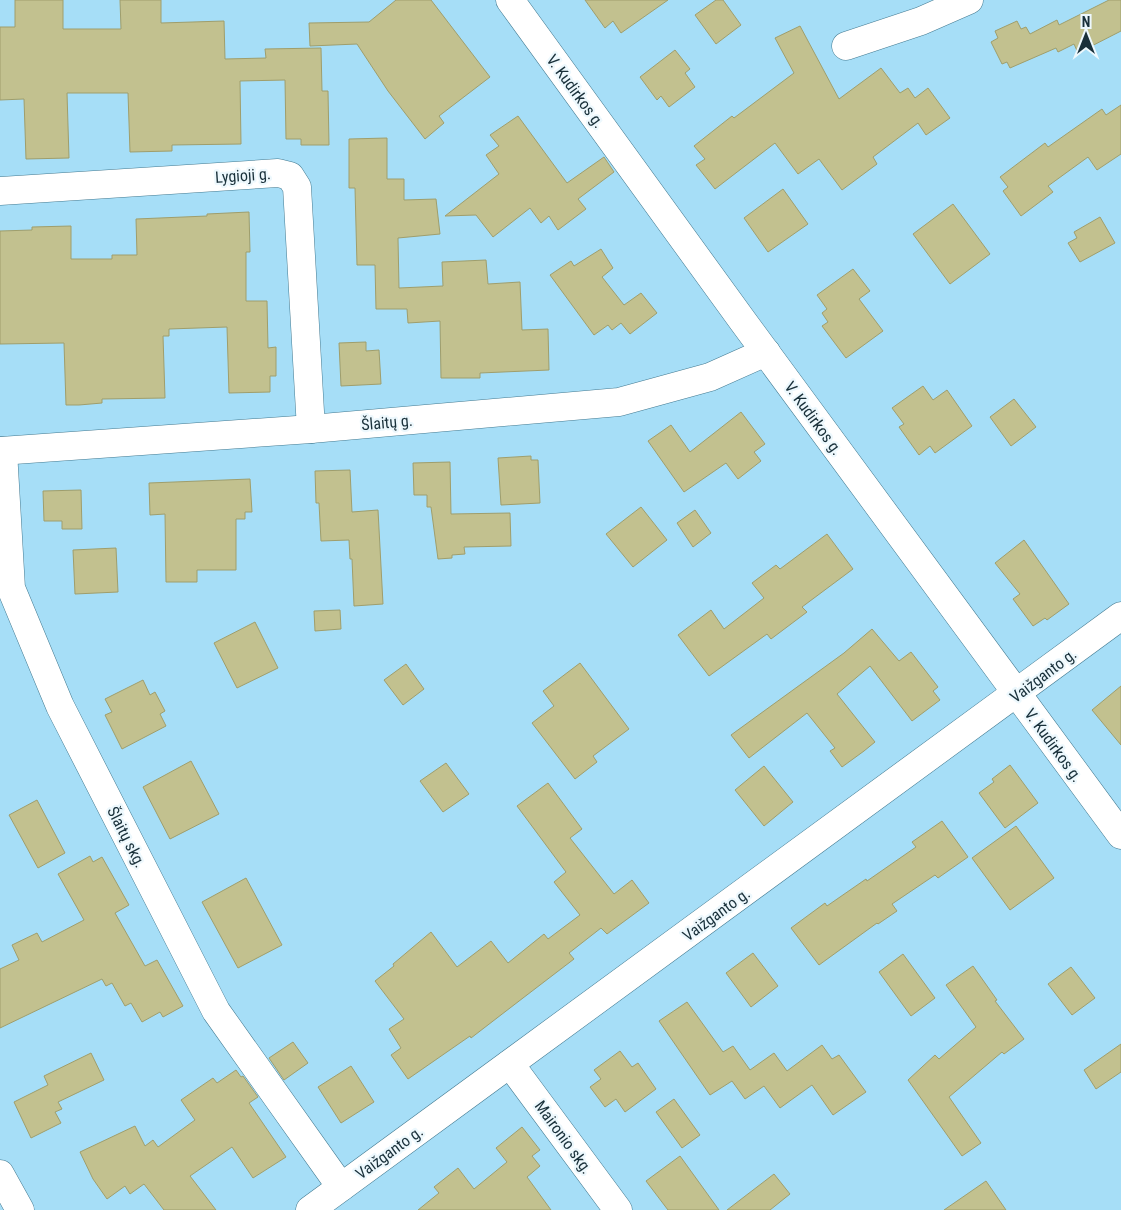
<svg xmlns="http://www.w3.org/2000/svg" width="1121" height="1210" viewBox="0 0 1121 1210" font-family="'Roboto Condensed',sans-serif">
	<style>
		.building { fill: #c2c18f; stroke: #9f9e6c }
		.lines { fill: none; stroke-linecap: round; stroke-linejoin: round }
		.street-casing { stroke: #437a91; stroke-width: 29 }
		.secondary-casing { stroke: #437a91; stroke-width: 29 }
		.street { stroke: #fff; stroke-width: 28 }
		.secondary { stroke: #fff; stroke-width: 28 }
		.labels { text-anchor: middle; stroke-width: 4.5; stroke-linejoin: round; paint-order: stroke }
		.street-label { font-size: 16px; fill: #19303a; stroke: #edf8fd }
	</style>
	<rect width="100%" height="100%" fill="#a6def7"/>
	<!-- building -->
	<g class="building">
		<path d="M15,0h48v29h58l-1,-29h41v23l63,-2 1,38 41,-1 -1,-9 56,-1 1,43h6l1,54h-28v-6h-15l-1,-59 -45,1 1,63 -69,1v6l-42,1 -2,-59h-61l2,65 -43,1 -2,-60 -24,1v-73h15z"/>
		<path d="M396,0h35l59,77 -51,39 5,7 -19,16 -37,-48 -31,-47 -47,2 -1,-23 60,-1z"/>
		<path d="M585,0h83l-47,33 -8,-12 -8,7z"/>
		<path d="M716,0h7l18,25 -25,19 -21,-29z"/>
		<path d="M1109,0h12v31l-43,22 -4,-9 -16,8 -2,-4 -46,20 -3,-6 -5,2 -11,-22 7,-4 -3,-7 22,-10 4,8 5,-2 4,7 27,-14 2,5z"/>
		<path d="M800,26l39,73 42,-31 19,25 8,-5 7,10 13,-10 22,30 -24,17 -8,-12 -45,34 4,7 -35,26 -23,-31 -21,15 -23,-31 -60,46 -19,-24 9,-6 -11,-13 38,-30 2,2 60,-45 -19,-35z"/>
		<path d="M675,50l15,19 -5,4 10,14 -26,20 -8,-11 -4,4 -17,-23z"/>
		<path d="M1121,105v49l-24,16 -9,-13 -40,29 5,6 -32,24 -18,-25 5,-4 -8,-10 45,-34 3,4 54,-38 4,6z"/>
		<path d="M518,116l49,67 37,-26 10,15 -36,27 8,10 -28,21 -9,-14 -8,7 -11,-15 -37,29 -17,-22 -31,1 54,-42 -13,-19 13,-9 -9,-11z"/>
		<path d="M387,138v41h17v21l32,-1 4,35 -42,4 1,50 44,-2 -1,-24 44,-2 2,24 32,-2 2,48 26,-1 1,41 -69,3v5h-39l-1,-57 -32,2 -1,-14h-31l-1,-44h-18l-2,-77h-6v-49z"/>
		<path d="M783,189l25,35 -40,28 -24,-34z"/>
		<path d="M953,204l37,50 -40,30 -37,-50z"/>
		<path d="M249,212l1,40h-4v49h21l1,47 8,-1v29h-6v16l-41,1 -2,-66 -58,2v7h-6l2,62 -63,1v4l-23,2h-13l-2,-62 -64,1v-113l32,-1v-3l39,-1v33h41v-4h25l-1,-36 71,-3v-2z"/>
		<path d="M1100,217l15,26 -35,19 -12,-19 9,-5 -3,-6z"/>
		<path d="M601,249l12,19 -11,9 22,28 17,-12 16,20 -27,21 -9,-11 -9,7 -4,-5 -14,10 -44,-60 21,-14 3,5z"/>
		<path d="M853,269l17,22 -11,8 24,32 -37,27 -24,-32 6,-4 -6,-9 5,-4 -10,-14z"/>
		<path d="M366,342v9l13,-1 2,34 -40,2 -2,-43z"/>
		<path d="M923,386l10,14 14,-10 25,36 -37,27 -5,-7 -11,9 -20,-28 5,-3 -12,-16z"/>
		<path d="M1014,399l22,28 -25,19 -21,-29z"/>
		<path d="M741,412l24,32 -11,8 7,9 -23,18 -12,-16 -42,29 -36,-51 23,-16 19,27z"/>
		<path d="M531,456v4h7l2,43 -39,2 -3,-47z"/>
		<path d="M450,462l1,52 59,-1 1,33 -47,1 1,7 -13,1v3l-14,1 -7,-52h-4v-12h-13l-1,-32z"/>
		<path d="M350,470l2,42 26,-2 5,94 -29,2 -2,-47h-2l-1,-19 -28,1 -2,-38h-3l-1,-32z"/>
		<path d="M250,479l2,33h-7v7h-9v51h-39v12h-31l-1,-68 -15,1 -1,-32z"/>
		<path d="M81,490l1,39h-20v-8h-18l-1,-30z"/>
		<path d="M641,507l26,33 -34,27 -27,-33z"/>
		<path d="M695,510l16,23 -18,14 -16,-24z"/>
		<path d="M827,534l26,35 -51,38 5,5 -36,27 -4,-5 -58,42 -31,-41 33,-25 13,19 40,-31 -12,-15 24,-18 4,4z"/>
		<path d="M1024,540l45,64 -22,16 -2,-2 -12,8 -20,-27 7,-5 -25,-31z"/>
		<path d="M116,548l2,44 -43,2 -2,-44z"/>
		<path d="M340,610l1,19 -26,2 -1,-20z"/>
		<path d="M255,622l23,46 -41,20 -23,-45z"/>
		<path d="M872,629l27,32 12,-9 27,35 -5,4 7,9 -28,21 -42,-55 -33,28 38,48 -11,9 -22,16 -12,-16 5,-3 -28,-35 -58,45 -18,-23 113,-82z"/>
		<path d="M580,663l49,66 -36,27 4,6 -22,17 -43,-56 22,-17 -11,-15z"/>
		<path d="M406,664l18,25 -21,16 -19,-25z"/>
		<path d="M143,680l7,15 5,-3 10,19 -5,3 6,12 -44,23 -17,-34 7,-3 -7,-13z"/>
		<path d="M1121,686v59l-29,-35z"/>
		<path d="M191,761l28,53 -49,25 -27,-52z"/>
		<path d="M446,763l23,31 -26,18 -23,-31z"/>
		<path d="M1010,765l28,38 -33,25 -26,-35 15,-11 -2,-3z"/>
		<path d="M764,766l29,36 -29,24 -29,-36z"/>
		<path d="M548,783l34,46 -12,9 44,56 18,-14 17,23 -42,31 -6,-6 -32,25 5,6 -51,39 -52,40 -1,-2 -62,43 -17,-24 10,-7 -12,-19 15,-10 -29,-38 19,-15 -1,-2 38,-32 26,35 34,-26 17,22 36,-29 4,5 32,-24 -26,-33 12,-10 -49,-66z"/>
		<path d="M37,800l28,53 -27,15 -29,-53z"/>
		<path d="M942,821l26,36 -30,21 -3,-3 -43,29 5,7 -19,13 -1,-1 -58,42 -28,-37 34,-25 2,3 39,-27 1,2 49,-34 -4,-5z"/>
		<path d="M1016,826l38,52 -44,32 -38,-52z"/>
		<path d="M90,856l3,6 9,-5 27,48 -14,8 30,53 12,-6 26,46 -20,11 -3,-5 -18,10 -11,-19 -6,3 -13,-23 -6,3 -4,-7 -102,49v-59l19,-9 -7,-15 25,-12 5,9 42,-22 -26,-46z"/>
		<path d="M246,878l36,67 -44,23 -36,-66z"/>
		<path d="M753,953l25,33 -27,21 -25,-34z"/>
		<path d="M903,954l32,44 -24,18 -32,-44z"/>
		<path d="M973,966l24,34 -2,1 29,38 -20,15 -2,-2 -53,45 32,46 -19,13 -54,-76 27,-25 4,4 37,-32 -30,-42z"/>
		<path d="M1071,967l24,31 -23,17 -24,-31z"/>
		<path d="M687,1002l36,50 10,-6 17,24 24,-17 13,18 35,-26 10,14 7,-4 27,37 -33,23 -21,-30 -32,23 -16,-22 -19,13 -13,-18 -22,14 -51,-74z"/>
		<path d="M293,1042l15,21 -24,17 -15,-22z"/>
		<path d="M1121,1044v28l-25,17 -12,-19z"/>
		<path d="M620,1051l12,16 6,-4 18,26 -31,23 -9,-13 -11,8 -15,-20 11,-8 -7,-9z"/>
		<path d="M91,1053l13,27 -46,22 4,7 -7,3 6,11 -30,15 -17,-36 34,-17 -4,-9z"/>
		<path d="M351,1066l23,36 -33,21 -23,-36z"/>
		<path d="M236,1070l5,7 2,-1 15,21 -9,6 37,54 -33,21 -21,-31 -42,29 26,34h-52l-20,-26 -14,10 -5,-8 -18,13 -14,-20 -13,-27 55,-26 10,20 8,-6 5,7 37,-27 -14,-20 32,-22 4,5z"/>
		<path d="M674,1099l26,36 -18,13 -26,-36z"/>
		<path d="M522,1127l18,23 -8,6 8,10 -13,11 24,33h-133l21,-17 -5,-6 24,-19 16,21 33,-27 -11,-14z"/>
		<path d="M680,1156l39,54h-51l-22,-29z"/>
		<path d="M774,1174l16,20 -20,16h-43z"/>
		<path d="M986,1181l20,29h-62z"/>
	</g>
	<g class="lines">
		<defs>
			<g id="street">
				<path d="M846,46l75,-25 48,-21"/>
				<path d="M0,191l278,-18 12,3 7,11 14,242"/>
				<path d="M0,451l311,-22 308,-27 91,-25 56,-25"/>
				<path d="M3,451l8,137 49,118 156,305 125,176"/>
				<path d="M510,1064l108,146"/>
				<path d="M0,1174l20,36"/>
				<path d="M310,1210l811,-594"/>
			</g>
			<path id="secondary" d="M510,0l232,320 379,515"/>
		</defs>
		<!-- street casing -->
		<use href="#street" class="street-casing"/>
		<!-- secondary casing -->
		<use href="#secondary" class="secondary-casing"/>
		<!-- street -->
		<use href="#street" class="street"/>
		<!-- secondary -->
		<use href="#secondary" class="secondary"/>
	</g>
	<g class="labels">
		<!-- street labels -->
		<g class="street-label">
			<text transform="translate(576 91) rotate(54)" y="6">V. Kudirkos g.</text>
			<text transform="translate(243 175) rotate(-4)" y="6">Lygioji g.</text>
			<text transform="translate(814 418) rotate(54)" y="6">V. Kudirkos g.</text>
			<text transform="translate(387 422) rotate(-5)" y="6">Šlaitų g.</text>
			<text transform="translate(1043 675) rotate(-37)" y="6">Vaižganto g.</text>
			<text transform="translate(1054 745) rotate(54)" y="6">V. Kudirkos g.</text>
			<text transform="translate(127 837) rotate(63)" y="6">Šlaitų skg.</text>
			<text transform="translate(716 914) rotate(-36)" y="6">Vaižganto g.</text>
			<text transform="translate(564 1137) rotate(54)" y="6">Maironio skg.</text>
			<text transform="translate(389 1152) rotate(-36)" y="6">Vaižganto g.</text>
		</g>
	</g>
	<!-- north arrow -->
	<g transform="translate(1086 35)" stroke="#edf8fd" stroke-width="4" paint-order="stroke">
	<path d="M0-4L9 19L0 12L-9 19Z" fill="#19303a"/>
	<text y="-8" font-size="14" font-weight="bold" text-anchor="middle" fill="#19303a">N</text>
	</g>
</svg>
